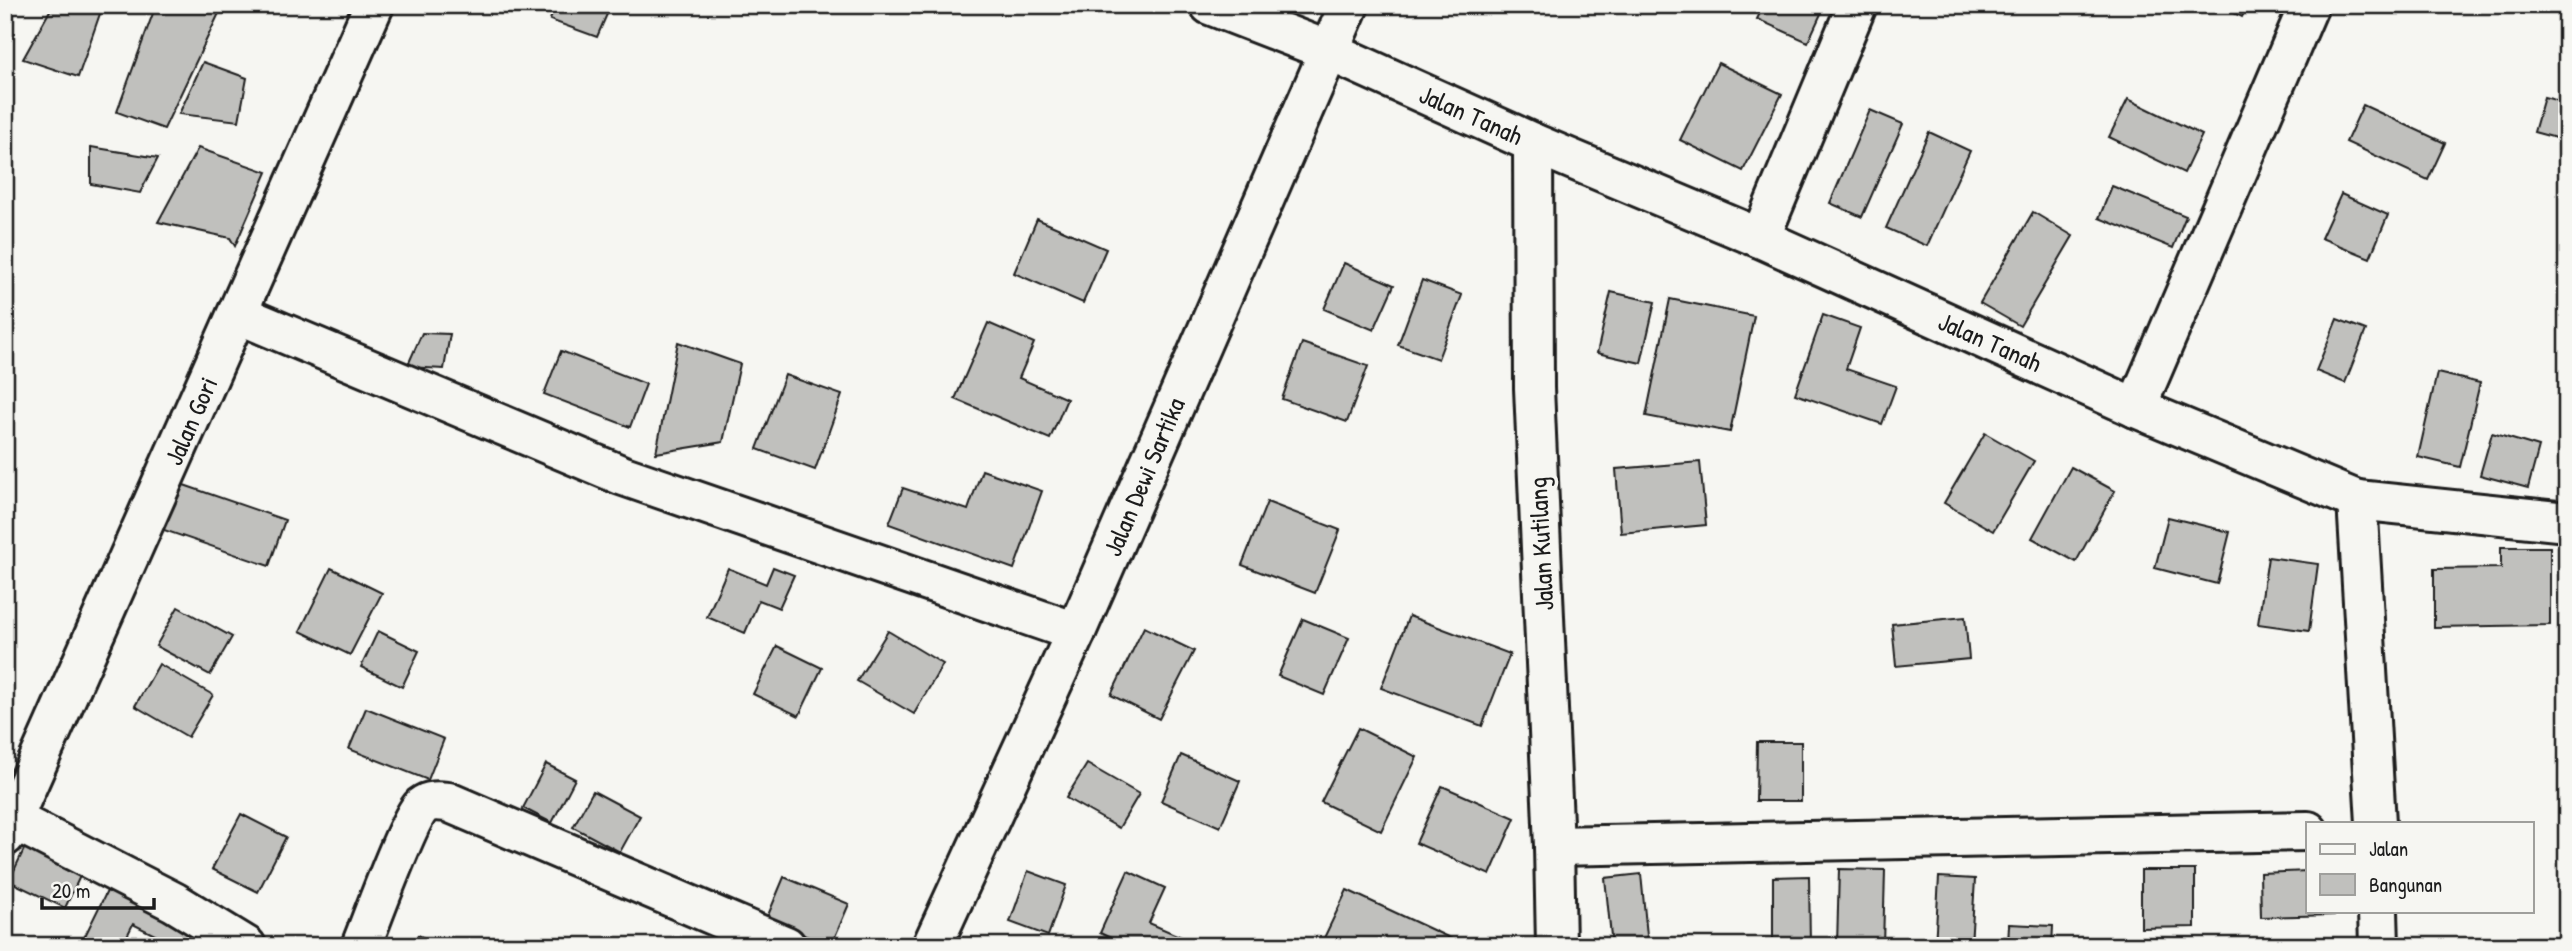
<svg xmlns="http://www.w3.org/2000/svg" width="2572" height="951" viewBox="0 0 2572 951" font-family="'Patrick Hand',sans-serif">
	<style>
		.building { fill: #c0c0bd; stroke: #1c1c1c; stroke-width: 2 }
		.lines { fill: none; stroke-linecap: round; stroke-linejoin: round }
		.minor-casing { stroke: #1c1c1c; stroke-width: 44 }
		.major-casing { stroke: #1c1c1c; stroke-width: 44 }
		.minor { stroke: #f6f6f2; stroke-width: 38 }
		.major { stroke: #f6f6f2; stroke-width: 38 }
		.labels { text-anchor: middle; stroke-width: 7; stroke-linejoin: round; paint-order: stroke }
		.street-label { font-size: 26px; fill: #1c1c1c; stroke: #f6f6f2 }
	</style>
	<rect width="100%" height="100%" fill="#f6f6f2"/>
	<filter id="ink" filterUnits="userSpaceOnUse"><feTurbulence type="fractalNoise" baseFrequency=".0143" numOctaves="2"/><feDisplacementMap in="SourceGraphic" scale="14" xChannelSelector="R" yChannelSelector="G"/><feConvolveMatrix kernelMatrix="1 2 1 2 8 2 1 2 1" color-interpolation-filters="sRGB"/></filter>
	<g filter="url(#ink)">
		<!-- building -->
		<g class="building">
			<path d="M53,5h50l-25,72 -55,-18z"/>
			<path d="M156,5h40l25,4 -57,120 -47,-17z"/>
			<path d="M514,5h21l-1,6z"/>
			<path d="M555,5h56l-14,32 -47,-17z"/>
			<path d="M1764,5h61l-17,37 -51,-23z"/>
			<path d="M2218,5h30l-6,12z"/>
			<path d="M203,62l44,16 -8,43 -60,-7z"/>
			<path d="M1718,63l64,31 -39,77 -63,-31z"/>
			<path d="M2544,97l23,6v38l-33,-9z"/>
			<path d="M2128,99l74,36 -18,38 -75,-36z"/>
			<path d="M2363,105l82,38 -17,37 -82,-38z"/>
			<path d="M1870,110l33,14 -41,93 -32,-14z"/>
			<path d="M1929,132l41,19 -43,95 -41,-18z"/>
			<path d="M91,147l67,11 -18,35 -49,-9z"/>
			<path d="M198,148l69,24 -32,74 -5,-8 -72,-16z"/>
			<path d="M2112,186l74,30 -13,32 -74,-30z"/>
			<path d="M2341,194l47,21 -18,43 -49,-20z"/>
			<path d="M2033,212l40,24 -53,90 -40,-23z"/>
			<path d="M1037,219l69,30 -23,54 -69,-30z"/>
			<path d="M1344,263l50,22 -20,45 -50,-21z"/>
			<path d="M1422,280l40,15 -24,64 -40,-14z"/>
			<path d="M1611,292l44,10 -14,61 -44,-10z"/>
			<path d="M1670,299l84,17 -24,116 -84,-16z"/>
			<path d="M1823,315l37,13 -14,41 50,17 -14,38 -87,-30z"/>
			<path d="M2337,319l29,11 -21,53 -29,-12z"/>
			<path d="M988,323l46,20 -15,35 48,21 -17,40 -95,-40z"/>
			<path d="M422,333l28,1 -6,35 -37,-2z"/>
			<path d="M678,342l62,22 -17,78 -67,11z"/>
			<path d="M1302,343l66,23 -21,56 -65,-23z"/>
			<path d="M561,351l85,33 -16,43 -86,-33z"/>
			<path d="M2437,373l43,10 -20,84 -42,-10z"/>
			<path d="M785,375l57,20 -27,75 -58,-21z"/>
			<path d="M1985,433l49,28 -41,70 -49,-28z"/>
			<path d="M2492,433l47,14 -11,41 -48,-13z"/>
			<path d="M1700,462l6,63 -85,8 -5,-64z"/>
			<path d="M2071,467l44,24 -39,71 -44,-24z"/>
			<path d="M982,470l60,21 -28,78 -125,-45 14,-36 65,22z"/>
			<path d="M178,483l107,37 -16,46 -108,-37z"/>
			<path d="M1267,502l73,28 -25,63 -73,-28z"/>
			<path d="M2168,517l62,15 -13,52 -62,-16z"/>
			<path d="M2501,547h49v78l-116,2v-58l67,-1z"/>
			<path d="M2268,557l50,7 -9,67 -51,-7z"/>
			<path d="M773,567l21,8 -15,33 -20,-8 -14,33 -38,-16 21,-49 38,16z"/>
			<path d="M331,568l51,25 -32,62 -50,-24z"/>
			<path d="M178,607l54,30 -22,38 -54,-29z"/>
			<path d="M1409,616l101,38 -28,72 -101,-38z"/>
			<path d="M1965,617l4,42 -73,7 -4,-42z"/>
			<path d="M1303,619l46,19 -25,57 -46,-19z"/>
			<path d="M1144,627l50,24 -35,68 -48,-24z"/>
			<path d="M378,631l41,20 -17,36 -41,-20z"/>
			<path d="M888,631l55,33 -29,50 -57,-33z"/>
			<path d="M777,646l45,22 -23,48 -46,-22z"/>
			<path d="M159,664l54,31 -25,42 -53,-31z"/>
			<path d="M366,708l78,31 -16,41 -79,-31z"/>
			<path d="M1358,728l59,29 -36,74 -60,-29z"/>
			<path d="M1757,742h44v59h-45z"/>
			<path d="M1181,755l59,26 -20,46 -59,-26z"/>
			<path d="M546,764l29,15 -23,44 -29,-15z"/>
			<path d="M1087,764l52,30 -20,34 -53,-30z"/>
			<path d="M1442,786l73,32 -25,57 -74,-32z"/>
			<path d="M593,791l47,25 -20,36 -47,-25z"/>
			<path d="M241,814l45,23 -28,55 -46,-23z"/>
			<path d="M26,845l56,27 -17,36 -56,-27z"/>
			<path d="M1839,869l46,1 -2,76h-46z"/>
			<path d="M2141,870h54v57l-54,1z"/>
			<path d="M1028,871l38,14 -18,51 -38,-14z"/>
			<path d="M1128,871l37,17 -16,35 35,15 -3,8h-53l-28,-13z"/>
			<path d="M2308,871v40h27v4l-74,2 -1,-44z"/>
			<path d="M1641,874l7,72h-36l-7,-68z"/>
			<path d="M1809,876l1,70h-37v-69z"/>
			<path d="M784,877l65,27 -18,42 -65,-26z"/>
			<path d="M1939,877l36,2 -4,67h-36z"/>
			<path d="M108,889l98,46 -5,11h-29l1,-2 -40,-20 -11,22h-42z"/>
			<path d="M1347,890l120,56h-132l-12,-6z"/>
			<path d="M2009,924l44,2 -1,20h-44z"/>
			<path d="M418,935l22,11h-27z"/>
		</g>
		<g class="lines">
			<defs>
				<g id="minor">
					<path d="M1210,5l119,46 204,92 227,95 376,170 221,92 19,323"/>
					<path d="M1533,143l1,245 20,458 2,100"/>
					<path d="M1760,238l97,-233"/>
					<path d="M238,314l383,161 455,157"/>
					<path d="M2136,408l173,-403"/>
					<path d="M2357,500l210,22"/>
					<path d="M14,820l160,82 72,44"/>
					<path d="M5,836l369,-831"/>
					<path d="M1554,846l754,-15"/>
					<path d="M2378,911l1,35"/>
					<path d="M361,946c10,-24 47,-127 61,-140 7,-6 17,-5 26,-4l338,144"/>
				</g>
				<path id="major" d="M932,946l144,-314 273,-627"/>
			</defs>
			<!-- minor casing -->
			<use href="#minor" class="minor-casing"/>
			<!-- major casing -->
			<use href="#major" class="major-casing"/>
			<!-- minor -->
			<use href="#minor" class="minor"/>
			<!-- major -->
			<use href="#major" class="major"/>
		</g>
	</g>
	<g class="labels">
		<!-- street labels -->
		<g class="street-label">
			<text transform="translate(1471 115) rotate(24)" y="9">Jalan Tanah</text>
			<text transform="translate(1990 342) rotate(24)" y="9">Jalan Tanah</text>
			<text transform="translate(191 421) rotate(-66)" y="9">Jalan Gori</text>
			<text transform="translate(1144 477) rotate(-67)" y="9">Jalan Dewi Sartika</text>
			<text transform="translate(1541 544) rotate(-93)" y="9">Jalan Kutilang</text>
		</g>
	</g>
	<!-- margin -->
	<rect width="2572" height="951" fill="none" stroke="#f6f6f2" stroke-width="28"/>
	<rect x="14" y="14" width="2544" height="923" fill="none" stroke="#1c1c1c" stroke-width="2.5" filter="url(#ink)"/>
	<!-- legend -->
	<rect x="2306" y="822" width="228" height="91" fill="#f6f6f2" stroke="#9f9f9c" stroke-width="2"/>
	<rect x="2320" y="844" width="35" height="10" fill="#f6f6f2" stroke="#9f9f9c" stroke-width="2"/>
	<text x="2369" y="856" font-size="21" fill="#1c1c1c">Jalan</text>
	<rect x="2320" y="874" width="35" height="21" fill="#c0c0bd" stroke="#9f9f9c" stroke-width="2"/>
	<text x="2369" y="892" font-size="21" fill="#1c1c1c">Bangunan</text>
	<!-- scale -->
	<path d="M42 898v10h112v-10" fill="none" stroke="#1c1c1c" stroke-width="3.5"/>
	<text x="52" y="898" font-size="21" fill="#1c1c1c" stroke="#f6f6f2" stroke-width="5" paint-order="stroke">20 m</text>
</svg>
